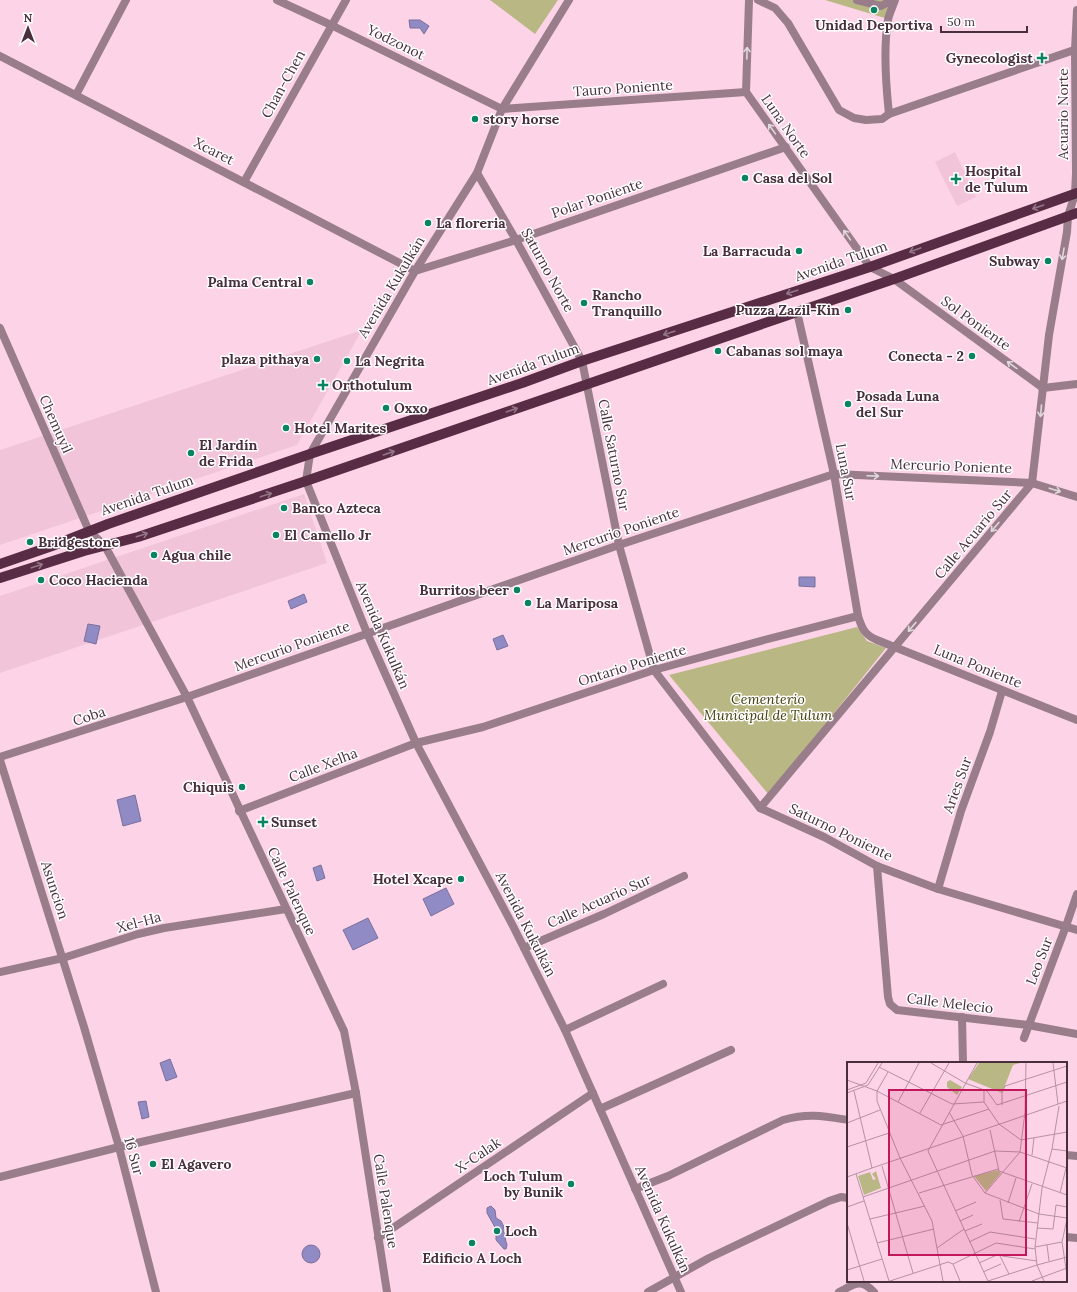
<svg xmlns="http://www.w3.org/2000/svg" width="1077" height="1292" viewBox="0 0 1077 1292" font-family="Lora,serif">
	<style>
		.built { fill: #f1c4d9 }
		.green { fill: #b9b885 }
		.water { fill: #908bc4; stroke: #7b6f9b }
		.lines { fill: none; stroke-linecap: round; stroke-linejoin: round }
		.pedestrian { stroke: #997d8a; stroke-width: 8 }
		.minor { stroke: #997d8a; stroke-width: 8 }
		.tertiary { stroke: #997d8a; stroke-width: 8 }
		.primary { stroke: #592c45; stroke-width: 10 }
		.oneway { stroke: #e0d8dc }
		.oneway2 { stroke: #937686 }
		.poi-dot { fill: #0a8363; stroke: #fff; stroke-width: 1.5 }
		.labels { text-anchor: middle; stroke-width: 3; stroke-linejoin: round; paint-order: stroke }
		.poi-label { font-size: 14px; font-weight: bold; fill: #492e3c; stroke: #fff; text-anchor: start }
		.street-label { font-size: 14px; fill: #492e3c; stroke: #fff }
		.park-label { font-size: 14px; font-style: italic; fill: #43410f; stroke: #fff }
		.inset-road { fill: none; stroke: #b592a3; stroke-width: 1 }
		.view { fill: #c2185b; fill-opacity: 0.15; stroke: #c2185b; stroke-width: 2 }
		.inset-edge { fill: none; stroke: #492e3c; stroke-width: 2 }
	</style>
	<rect width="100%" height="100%" fill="#fdd4e7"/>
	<!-- built -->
	<g class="built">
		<path d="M955,152l21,45 -19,9 -22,-44z"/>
		<path d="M362,330l-65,115 -297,100v-95z"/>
		<path d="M304,494l23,69 -327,110v-77z"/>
	</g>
	<!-- green -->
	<g class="green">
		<path d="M490,0h68l-23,34z"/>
		<path d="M825,0h70l-7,19z"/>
		<path d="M857,627l10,14 19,7 -117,147 -100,-120z"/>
	</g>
	<!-- water -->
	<g class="water">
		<path d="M409,20h11l9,6 -5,8 -4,-6h-10z"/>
		<path d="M799,577h16v10l-16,-1z"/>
		<path d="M304,594l3,8 -16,7 -3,-8z"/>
		<path d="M88,624l12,2 -4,18 -12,-3z"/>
		<path d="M503,635l5,11 -11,4 -4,-11z"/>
		<path d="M135,795l6,26 -18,5 -6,-26z"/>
		<path d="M321,865l4,13 -8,3 -4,-13z"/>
		<path d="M446,888l8,16 -23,12 -8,-17z"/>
		<path d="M368,918l10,20 -25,12 -10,-20z"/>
		<path d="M170,1059l7,18 -11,4 -6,-18z"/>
		<path d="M146,1101l3,16 -7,2 -4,-17z"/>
		<path d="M491,1206l4,4 1,8 5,3 3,6 -1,3c2,4 2,10 4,15l-1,4h-2l-8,-9v-11l-9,-16v-5z"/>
		<circle cx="311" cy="1254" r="9"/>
	</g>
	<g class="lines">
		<!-- pedestrian -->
		<path class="pedestrian" d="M857,0l24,6 6,-3 1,-3"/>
		<!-- minor -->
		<g class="minor">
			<path d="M277,0l54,25 171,84 244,-17"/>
			<path d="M749,0l-3,92 124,175 24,12 149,109 34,-4"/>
			<path d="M758,0l17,8 13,15 51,87 15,8 12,2 16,-1 7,-5 188,-65"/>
			<path d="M0,56l415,215 101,-31 270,-93"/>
			<path d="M76,95l50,-95"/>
			<path d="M889,114c-3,-28 -6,-65 -1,-94 1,-6 5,-14 7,-20"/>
			<path d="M477,173l39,67 66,121 37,184 35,125 106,138 64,29 53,29 61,23 139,41"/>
			<path d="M244,182l102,-182"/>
			<path d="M797,312l37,162 24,142c4,13 7,19 19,24l200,80"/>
			<path d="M0,328l89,203 16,15 82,151 157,334 12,62 31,199"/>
			<path d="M0,757l187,-60 432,-152 215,-71 198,9 45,14"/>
			<path d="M0,760l84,267 35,120 37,145"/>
			<path d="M760,808l272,-325 17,-148 18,-103 1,-16 7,-22 1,-21 -1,-123 2,-40"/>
			<path d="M239,811l177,-68 67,-16 171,-57 110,-30 94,-24"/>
			<path d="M877,866l11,131 2,7 7,6 131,15 49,9"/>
			<path d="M938,889l23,-78 29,-79 12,-41"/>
			<path d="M524,948l80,-34 80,-38"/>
			<path d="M0,972l63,-14 75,-24 26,-6 122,-19"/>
			<path d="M962,1017l1,46"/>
			<path d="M565,1030l98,-46"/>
			<path d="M1024,1038l42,-112 11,-32"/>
			<path d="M600,1109l131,-59"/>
			<path d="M1066,1155l11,1"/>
			<path d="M0,1177l119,-30 237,-54"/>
			<path d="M635,1189l33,-13 115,-56c25,-7 40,-4 65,0"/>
			<path d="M1066,1237l11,1"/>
			<path d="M378,1238l215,-145"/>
			<path d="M648,1292l61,-34 120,-57 12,-4 7,1"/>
			<path d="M839,1292c16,-8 21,-14 35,0"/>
		</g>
		<!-- tertiary -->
		<path class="tertiary" d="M569,0l-67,109 -25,64 -62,98 -105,183 -4,27 61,152 49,110 97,183 52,104 116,262"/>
		<!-- primary -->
		<g class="primary">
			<path d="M0,564l52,-18 56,-22 202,-70 212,-71 60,-22 288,-94 207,-74"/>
			<path d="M0,578l84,-27 54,-14 168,-56 491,-169 97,-33 183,-66"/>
		</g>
	</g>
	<!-- one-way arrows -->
	<defs><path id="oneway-shaft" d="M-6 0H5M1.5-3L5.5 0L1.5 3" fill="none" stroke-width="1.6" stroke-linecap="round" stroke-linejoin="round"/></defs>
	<g class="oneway">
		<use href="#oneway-shaft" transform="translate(747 53) rotate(-88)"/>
		<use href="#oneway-shaft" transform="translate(772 129) rotate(-126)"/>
		<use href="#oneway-shaft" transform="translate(847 235) rotate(-125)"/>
		<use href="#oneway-shaft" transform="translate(1063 254) rotate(100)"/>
		<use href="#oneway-shaft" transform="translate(1012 365) rotate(-144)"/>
		<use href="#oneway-shaft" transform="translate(1041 411) rotate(95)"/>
		<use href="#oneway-shaft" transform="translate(873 476) rotate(2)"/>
		<use href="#oneway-shaft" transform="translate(1055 490) rotate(18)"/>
		<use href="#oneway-shaft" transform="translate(995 527) rotate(130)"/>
		<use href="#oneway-shaft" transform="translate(912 627) rotate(130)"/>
	</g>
	<g class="oneway2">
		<use href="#oneway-shaft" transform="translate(1038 207) rotate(161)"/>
		<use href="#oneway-shaft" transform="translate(915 250) rotate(160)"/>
		<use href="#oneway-shaft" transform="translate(792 292) rotate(162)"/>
		<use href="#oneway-shaft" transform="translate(669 333) rotate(162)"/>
		<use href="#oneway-shaft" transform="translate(512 410) rotate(-19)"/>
		<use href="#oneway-shaft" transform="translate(389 453) rotate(-19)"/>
		<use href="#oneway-shaft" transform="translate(266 495) rotate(-18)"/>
		<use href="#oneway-shaft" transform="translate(142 535) rotate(-18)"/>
		<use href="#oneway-shaft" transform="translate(37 566) rotate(-18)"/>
	</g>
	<!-- markers -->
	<g class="poi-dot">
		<circle cx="874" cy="10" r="4"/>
		<path d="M1040 52h4v4h4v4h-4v4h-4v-4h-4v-4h4z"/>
		<circle cx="475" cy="119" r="4"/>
		<circle cx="745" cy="178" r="4"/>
		<path d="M954 173h4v4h4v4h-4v4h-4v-4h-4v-4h4z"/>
		<circle cx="428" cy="223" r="4"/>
		<circle cx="799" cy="251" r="4"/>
		<circle cx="1048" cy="261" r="4"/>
		<circle cx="310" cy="282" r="4"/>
		<circle cx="584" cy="303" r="4"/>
		<circle cx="848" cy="310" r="4"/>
		<circle cx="718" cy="351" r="4"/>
		<circle cx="972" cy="356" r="4"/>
		<circle cx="317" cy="359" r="4"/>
		<circle cx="347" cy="361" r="4"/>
		<path d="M321 379h4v4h4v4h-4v4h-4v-4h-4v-4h4z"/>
		<circle cx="848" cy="404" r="4"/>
		<circle cx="386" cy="408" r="4"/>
		<circle cx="286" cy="428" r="4"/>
		<circle cx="191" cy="453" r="4"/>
		<circle cx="284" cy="508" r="4"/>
		<circle cx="276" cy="535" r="4"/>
		<circle cx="30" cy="542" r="4"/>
		<circle cx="154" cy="555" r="4"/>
		<circle cx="41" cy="580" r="4"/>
		<circle cx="517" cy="590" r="4"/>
		<circle cx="528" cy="603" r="4"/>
		<circle cx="242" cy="787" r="4"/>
		<path d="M261 816h4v4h4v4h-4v4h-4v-4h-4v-4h4z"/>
		<circle cx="461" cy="879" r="4"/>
		<circle cx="153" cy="1164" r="4"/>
		<circle cx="571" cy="1184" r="4"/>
		<circle cx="497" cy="1231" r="4"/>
		<circle cx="472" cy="1243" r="4"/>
	</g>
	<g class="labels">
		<!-- poi labels -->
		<g class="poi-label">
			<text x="874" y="30" text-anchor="middle">Unidad Deportiva</text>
			<text x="1033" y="63" text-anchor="end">Gynecologist</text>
			<text x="483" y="124">story horse</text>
			<text x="965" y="176">Hospital<tspan x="965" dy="16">de Tulum</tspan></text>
			<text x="753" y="183">Casa del Sol</text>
			<text x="436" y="228">La floreria</text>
			<text x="791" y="256" text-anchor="end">La Barracuda</text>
			<text x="1040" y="266" text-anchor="end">Subway</text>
			<text x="302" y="287" text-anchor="end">Palma Central</text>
			<text x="592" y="300">Rancho<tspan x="592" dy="16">Tranquillo</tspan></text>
			<text x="840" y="315" text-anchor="end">Puzza Zazil-Kin</text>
			<text x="726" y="356">Cabanas sol maya</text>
			<text x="964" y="361" text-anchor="end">Conecta - 2</text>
			<text x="309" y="364" text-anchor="end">plaza pithaya</text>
			<text x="355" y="366">La Negrita</text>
			<text x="332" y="390">Orthotulum</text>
			<text x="856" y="401">Posada Luna<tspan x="856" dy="16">del Sur</tspan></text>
			<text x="394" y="413">Oxxo</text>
			<text x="294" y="433">Hotel Marites</text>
			<text x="199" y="450">El Jardín<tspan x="199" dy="16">de Frida</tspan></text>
			<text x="292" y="513">Banco Azteca</text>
			<text x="284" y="540">El Camello Jr</text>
			<text x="38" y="547">Bridgestone</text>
			<text x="162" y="560">Agua chile</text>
			<text x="49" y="585">Coco Hacienda</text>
			<text x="509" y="595" text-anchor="end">Burritos beer</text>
			<text x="536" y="608">La Mariposa</text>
			<text x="234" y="792" text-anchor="end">Chiquis</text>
			<text x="271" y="827">Sunset</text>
			<text x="453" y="884" text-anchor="end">Hotel Xcape</text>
			<text x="161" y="1169">El Agavero</text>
			<text x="563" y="1181" text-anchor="end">Loch Tulum<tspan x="563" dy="16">by Bunik</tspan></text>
			<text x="505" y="1236">Loch</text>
			<text x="472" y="1263" text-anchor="middle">Edificio A Loch</text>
		</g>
		<!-- street labels -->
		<g class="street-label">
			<text transform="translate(396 42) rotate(26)" y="5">Yodzonot</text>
			<text transform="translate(283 84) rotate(-61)" y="5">Chan-Chen</text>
			<text transform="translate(623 88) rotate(-4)" y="5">Tauro Poniente</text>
			<text transform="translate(1063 114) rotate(-90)" y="5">Acuario Norte</text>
			<text transform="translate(786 126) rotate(55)" y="5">Luna Norte</text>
			<text transform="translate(214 151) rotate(27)" y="5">Xcaret</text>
			<text transform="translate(597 198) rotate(-19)" y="5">Polar Poniente</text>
			<text transform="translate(841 261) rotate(-19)" y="5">Avenida Tulum</text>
			<text transform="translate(548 270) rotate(61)" y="5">Saturno Norte</text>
			<text transform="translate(391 287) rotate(-59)" y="5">Avenida Kukulkán</text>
			<text transform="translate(976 323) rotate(36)" y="5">Sol Poniente</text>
			<text transform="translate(533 364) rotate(-20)" y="5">Avenida Tulum</text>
			<text transform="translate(56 424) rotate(66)" y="5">Chemuyil</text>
			<text transform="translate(614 455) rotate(79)" y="5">Calle Saturno Sur</text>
			<text transform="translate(951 466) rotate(2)" y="5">Mercurio Poniente</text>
			<text transform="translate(846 472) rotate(79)" y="5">Luna Sur</text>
			<text transform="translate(147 495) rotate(-19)" y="5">Avenida Tulum</text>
			<text transform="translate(621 531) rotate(-19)" y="5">Mercurio Poniente</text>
			<text transform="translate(973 534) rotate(-50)" y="5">Calle Acuario Sur</text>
			<text transform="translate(383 635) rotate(67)" y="5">Avenida Kukulkán</text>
			<text transform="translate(292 646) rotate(-20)" y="5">Mercurio Poniente</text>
			<text transform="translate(632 665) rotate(-17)" y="5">Ontario Poniente</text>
			<text transform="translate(978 666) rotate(22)" y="5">Luna Poniente</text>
			<text transform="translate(89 716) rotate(-18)" y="5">Coba</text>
			<text transform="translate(323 765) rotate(-21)" y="5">Calle Xelha</text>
			<text transform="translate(957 785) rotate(-70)" y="5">Aries Sur</text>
			<text transform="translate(841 832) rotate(26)" y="5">Saturno Poniente</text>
			<text transform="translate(55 890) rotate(72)" y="5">Asuncion</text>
			<text transform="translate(292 891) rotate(65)" y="5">Calle Palenque</text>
			<text transform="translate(599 901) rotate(-24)" y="5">Calle Acuario Sur</text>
			<text transform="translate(139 922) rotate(-15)" y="5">Xel-Ha</text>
			<text transform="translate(526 924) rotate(63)" y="5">Avenida Kukulkán</text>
			<text transform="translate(1039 961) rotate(-69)" y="5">Leo Sur</text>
			<text transform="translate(950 1003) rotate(7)" y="5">Calle Melecio</text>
			<text transform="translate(478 1155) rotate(-34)" y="5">X-Calak</text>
			<text transform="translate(134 1156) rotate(75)" y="5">16 Sur</text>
			<text transform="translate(386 1201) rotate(81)" y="5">Calle Palenque</text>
			<text transform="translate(663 1219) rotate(66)" y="5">Avenida Kukulkán</text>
		</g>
		<!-- park labels -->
		<g class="park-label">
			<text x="768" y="704">Cementerio<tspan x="768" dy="16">Municipal de Tulum</tspan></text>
		</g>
	</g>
	<!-- overview -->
	<g transform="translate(847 1062)">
		<rect width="220" height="220" fill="#fdd4e7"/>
		<path d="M132,1h41l-7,2 -11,28 -34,-14zM103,18l12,7 -5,8 -10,-8v-5zM151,108l3,3 -15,18 -12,-15zM29,109l5,17 -17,7 -6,-19 12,-4 3,8 3,-1 -4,-5z" fill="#b9b885"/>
		<path class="inset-road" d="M84,1l34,20 22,8 10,14 70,-23M130,1l-49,88 60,130M206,1l5,41M32,5l73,37 32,-2M41,10l-11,19v10l23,57 32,63 11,60M0,18l30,11 64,34 48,-16M0,28l19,-7 12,-20M137,28v12l15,22 22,16 46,-8M7,29l18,77M0,31l21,-8 14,-22M51,40l21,-39M155,43v-12l3,-7 62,-20M212,44l-7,43 -10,39 -7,59 2,18 30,-8M102,50l14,24 9,39 13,18 54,21 28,4M73,51l29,-50M0,61l33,-13M143,68l9,41 68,24M0,85l42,-14M205,87l15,2M185,93l2,-17M35,104l31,107M25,106l195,-67M9,112l33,107M0,115l25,-9M72,131l79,-24M138,131l35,-41 5,-40 1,-49M213,131l6,-25M16,135l132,-46 25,1 47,16M153,138l3,19 35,4M161,141l8,-25M0,145l17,-6M108,149l21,-9M23,157l55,-13M220,157l-5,23 5,33M113,159l13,-6M172,160l13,-38M0,161l17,58M190,166l16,1 3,-24 11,2M118,169l17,-7M122,180l21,-10 45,7M30,181l57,-14M200,183l2,16M188,185l27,-5M90,186l27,-19M155,194l35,5M132,201l20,-9 10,20M106,202l7,17M0,208l35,-11M136,210l18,-8M43,219l58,-19 5,2 43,-21 39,6M141,219l49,-16 7,16M185,219l35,-13"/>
		<path class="view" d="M42,28h137v165h-137z"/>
		<rect width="220" height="220" class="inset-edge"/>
	</g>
	<!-- north arrow -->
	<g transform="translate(28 28)" stroke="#ffffff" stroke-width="3" paint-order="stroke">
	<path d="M0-3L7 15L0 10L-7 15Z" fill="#492e3c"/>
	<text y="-6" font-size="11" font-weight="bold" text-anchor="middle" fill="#492e3c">N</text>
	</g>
	<!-- scale -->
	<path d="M941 26v6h86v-6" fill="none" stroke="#492e3c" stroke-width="2"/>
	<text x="947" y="26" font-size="12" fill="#492e3c" stroke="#ffffff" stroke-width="3" paint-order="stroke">50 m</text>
</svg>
